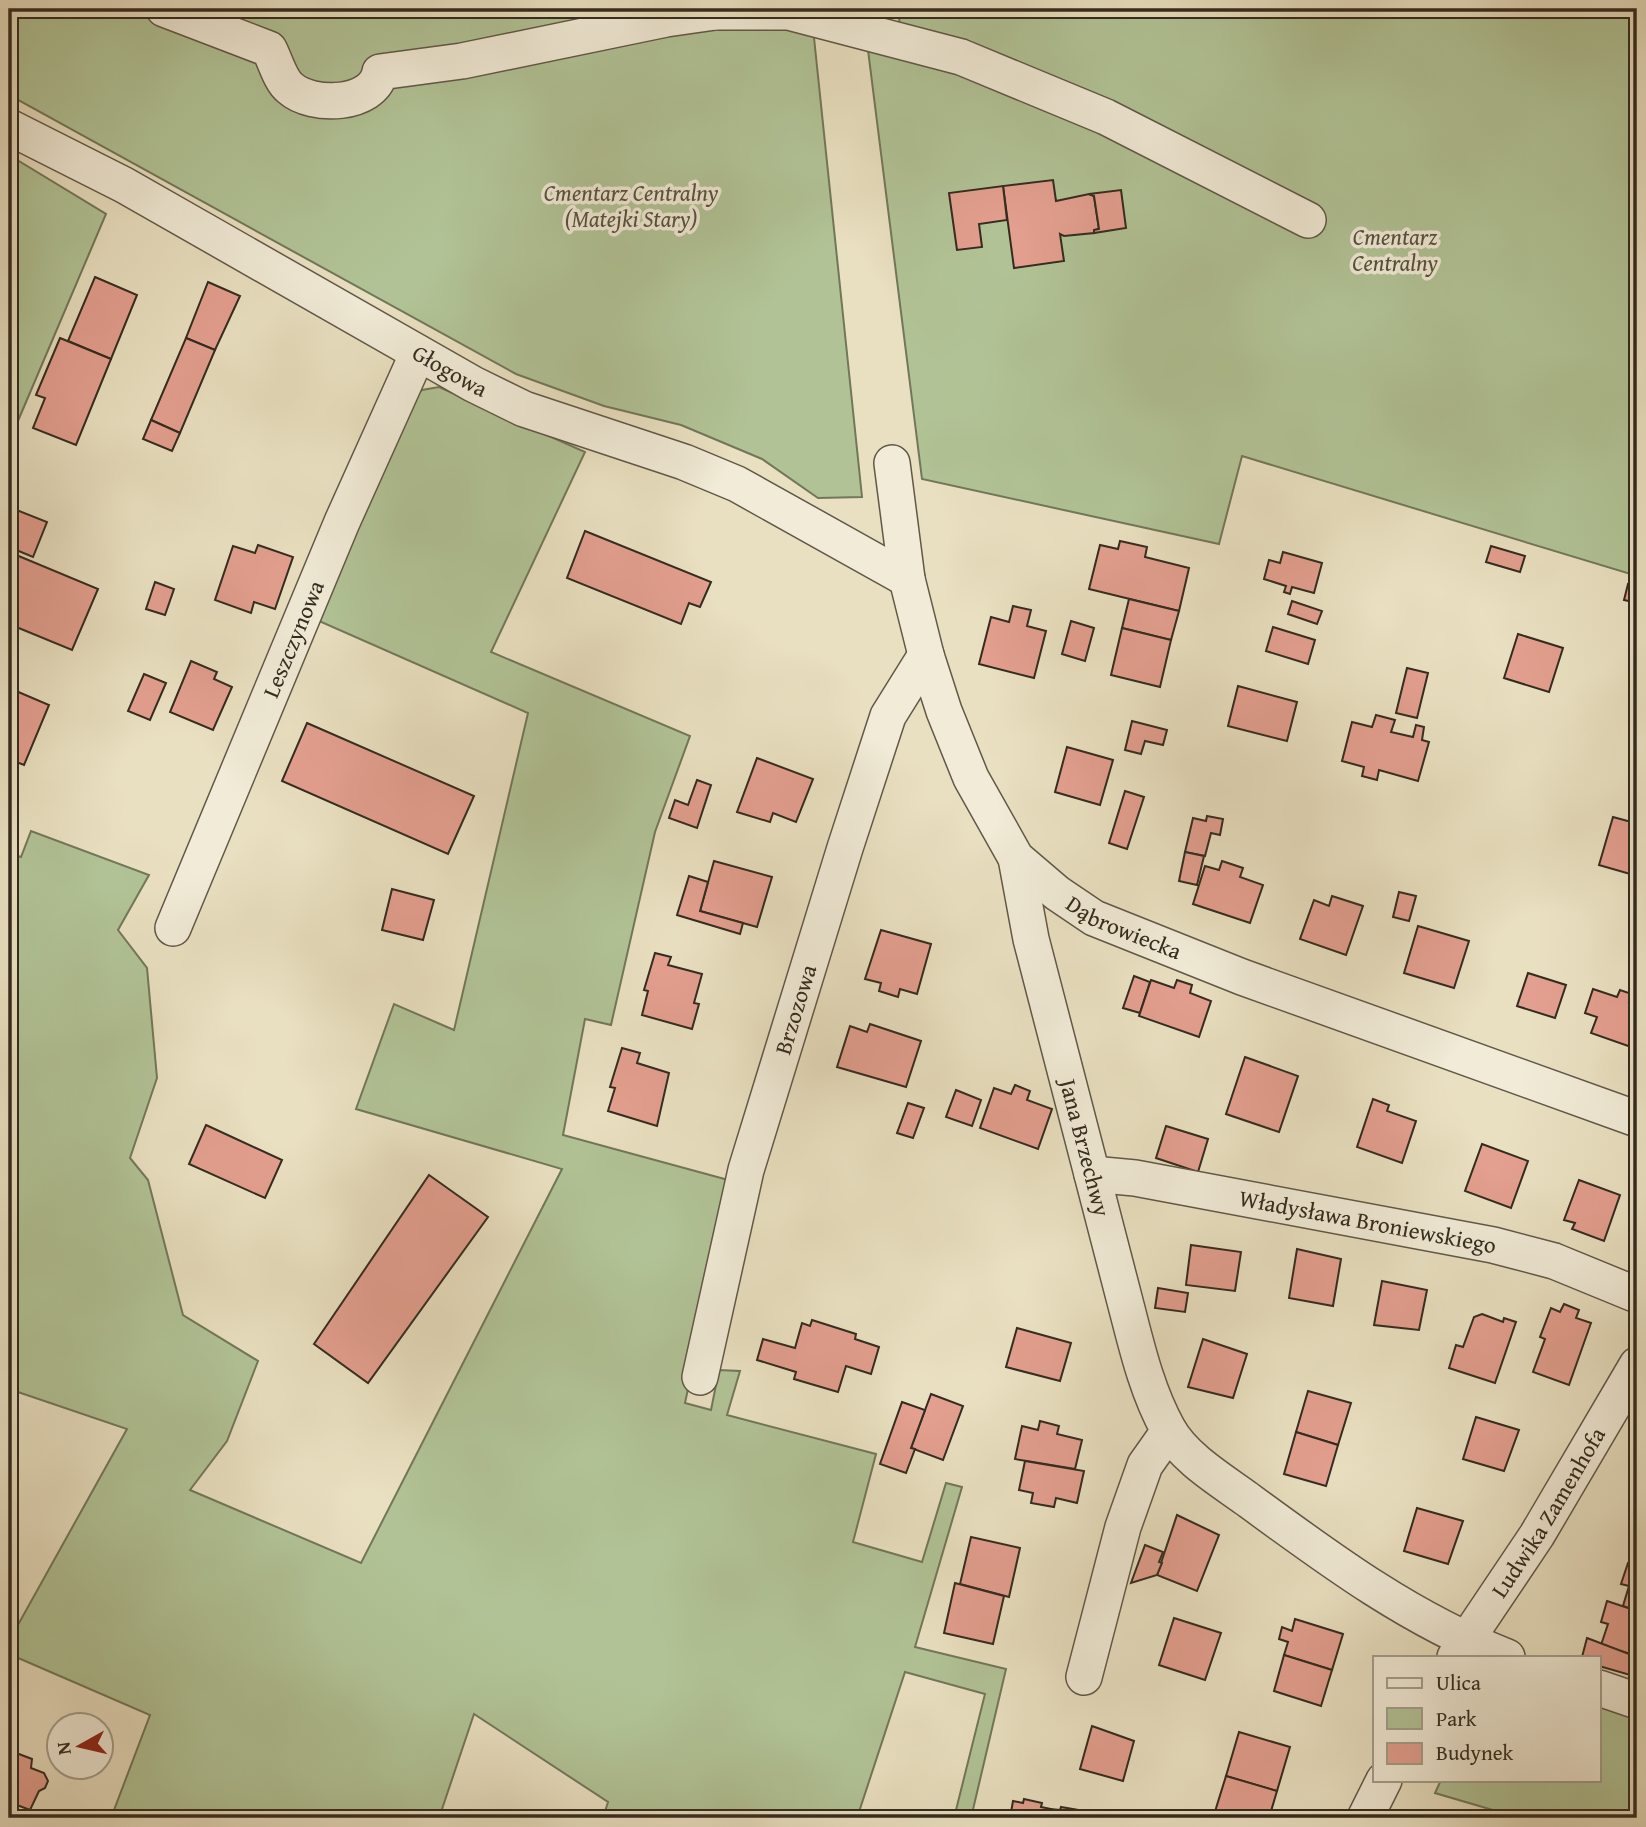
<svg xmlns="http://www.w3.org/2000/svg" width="1646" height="1827" viewBox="0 0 1646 1827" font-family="'Gentium Book Plus',serif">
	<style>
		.green { fill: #b1c396; stroke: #72775a; stroke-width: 2 }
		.building { fill: #e39f8f; stroke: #342b1f; stroke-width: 2 }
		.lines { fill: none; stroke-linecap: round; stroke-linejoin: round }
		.street-casing { stroke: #615848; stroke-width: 38 }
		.street { stroke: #f1ebd7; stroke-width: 35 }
		.labels { text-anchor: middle; stroke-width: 7; stroke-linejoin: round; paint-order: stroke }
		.park-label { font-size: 23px; font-style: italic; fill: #53513d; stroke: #f1ebd7 }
		.street-label { font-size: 23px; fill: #342b1f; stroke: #f1ebd7 }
	</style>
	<rect width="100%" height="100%" fill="#e9e0c1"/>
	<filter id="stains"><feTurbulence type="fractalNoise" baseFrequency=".00286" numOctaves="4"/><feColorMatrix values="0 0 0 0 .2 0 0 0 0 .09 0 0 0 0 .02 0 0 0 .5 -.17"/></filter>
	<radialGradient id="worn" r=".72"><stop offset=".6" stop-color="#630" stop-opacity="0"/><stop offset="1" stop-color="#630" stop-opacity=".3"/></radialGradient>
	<!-- green -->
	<g class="green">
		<path d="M9,9h802l51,488 -44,1 -56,-39 -81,-34 -77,-19 -88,-32 -507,-279z"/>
		<path d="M898,9h739v567l-395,-120 -23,88 -297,-65 -54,-429 35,3z"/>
		<path d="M9,155l97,59 -97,228z"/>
		<path d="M439,387l146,65 -94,200 199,84 -35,96 -44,193 -26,-6 -22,116 169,46 -47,222 26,7 8,-40 21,1 -13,44 149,39 -23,88 69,20 24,-79 16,4 -47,160 91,22 -35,149h-17l31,-124 -80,-22 -48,146h-254l5,-16 -134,-88 -35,104h-42l-18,-8 -3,8h-68l-15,-6 -3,6h-179l39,-103 -141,-61v-13l118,-212 -118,-40v-536l12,4 10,-26 118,44 -31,55 29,38 10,110 -27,80 18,22 35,135 75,46 -31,80 -37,49 171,73 201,-394 -206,-60 38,-105 60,26 74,-317 -209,-92 87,-216 16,-15z"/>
		<path d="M1599,1706l38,13v99h-117l-85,-25 6,-13h158z"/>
	</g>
	<!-- building -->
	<g class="building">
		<path d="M1053,180l3,21 33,-7 5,2 5,33 -5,1v3l-30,3 -4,-2 4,27 -50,7 -11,-82z"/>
		<path d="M1003,186l4,34 -28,4 3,23 -25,3 -8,-57z"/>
		<path d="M1121,190l5,38 -32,5v-3l5,-1 -5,-33 -5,-2z"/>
		<path d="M95,277l42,18 -26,64 -43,-18z"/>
		<path d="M208,282l32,14 -25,54 -29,-12z"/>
		<path d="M60,338l51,21 -35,86 -43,-17 12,-30 -9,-3z"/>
		<path d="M186,338l29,12 -35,83 -29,-13z"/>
		<path d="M151,420l29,13 -8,18 -29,-12z"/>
		<path d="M9,507l38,15 -14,35 -24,-10z"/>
		<path d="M585,531l126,51 -11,25 -11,-4 -8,21 -114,-46z"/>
		<path d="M1120,541l27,6 -2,10 44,11 -10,43 -90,-22 11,-44 18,4z"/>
		<path d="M258,545l35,12 -18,52 -21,-7 -3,11 -36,-13 18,-54 22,7z"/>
		<path d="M1491,546l34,10 -5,16 -34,-10z"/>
		<path d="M9,552l89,37 -26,61 -63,-26z"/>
		<path d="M1283,552l39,11 -8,30 -22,-6 -2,7 -6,-2 2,-6 -22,-7 5,-19 11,3z"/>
		<path d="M155,582l19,7 -9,26 -19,-6z"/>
		<path d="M1628,584l9,3v16l-13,-3z"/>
		<path d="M1129,599l50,12 -8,29 -49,-12z"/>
		<path d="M1292,601l30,10 -5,13 -29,-10z"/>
		<path d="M1013,606l18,4 -4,16 19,5 -12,47 -55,-14 12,-47 18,5z"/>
		<path d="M1071,621l23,7 -9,33 -23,-7z"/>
		<path d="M1273,627l42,13 -7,24 -42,-13z"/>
		<path d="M1122,628l49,12 -11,47 -49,-12z"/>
		<path d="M1518,634l45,14 -14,44 -45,-14z"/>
		<path d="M191,661l26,11 -3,7 18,8 -19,43 -43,-18z"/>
		<path d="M1407,668l21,5 -11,45 -21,-5z"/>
		<path d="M144,674l22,9 -16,37 -22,-9z"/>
		<path d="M1238,686l59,16 -10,39 -59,-15z"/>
		<path d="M9,688l40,17 -25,60 -15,-6z"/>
		<path d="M1376,715l19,5 -4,12 22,5 3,-12 8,2 -2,13 7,2 -11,39 -39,-11 -2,10 -15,-4 2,-9 -22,-6 10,-39 20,5z"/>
		<path d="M1132,721l35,9 -4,15 -18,-4 -4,13 -16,-4z"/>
		<path d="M307,723l167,73 -26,58 -166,-73z"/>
		<path d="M1067,747l46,13 -13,45 -45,-13z"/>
		<path d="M757,758l56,21 -17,43 -23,-9 -3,9 -33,-10z"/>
		<path d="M697,780l14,5 -14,43 -28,-10 6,-18 13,5z"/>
		<path d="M1125,791l19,6 -17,52 -18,-6z"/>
		<path d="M1207,816l16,3 -3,16 -9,-2 -6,23 -20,-4 8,-34 13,3z"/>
		<path d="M1613,817l22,6 -1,4 3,1v48l-38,-11z"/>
		<path d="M1185,852l19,4 -7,29 -18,-4z"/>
		<path d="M714,861l58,16 -15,50 -57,-16z"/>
		<path d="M1222,861l21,7 -3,9 23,8 -13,38 -57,-19 12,-38 14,4z"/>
		<path d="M689,876l19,6 -8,29 43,12 -3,11 -63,-19z"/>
		<path d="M392,889l42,11 -11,40 -41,-10z"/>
		<path d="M1399,892l17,4 -7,25 -16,-4z"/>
		<path d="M1332,896l31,10 -17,49 -46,-16 14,-39 15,6z"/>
		<path d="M1418,926l51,15 -15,47 -50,-15z"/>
		<path d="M881,930l50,14 -14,50 -17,-5 -2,8 -19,-6 2,-8 -16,-4z"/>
		<path d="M655,953l16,4 -3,8 34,9 -8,29 5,1 -7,25 -50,-14 6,-24 -4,-1z"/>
		<path d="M1528,973l38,12 -11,33 -38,-12z"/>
		<path d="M1134,976l16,6 -10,31 -17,-5z"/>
		<path d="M1151,980l23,8 3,-8 15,5 -2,8 21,8 -12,36 -60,-21z"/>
		<path d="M1593,989l24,8 3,-7 12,4 -3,8 8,2v26l-6,17 -40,-14 6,-16 -12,-4z"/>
		<path d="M870,1024l51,17 -15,46 -69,-20 13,-41 17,6z"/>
		<path d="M622,1048l18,5 -3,10 32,10 -12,53 -49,-15 7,-23 -5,-1z"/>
		<path d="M1245,1057l53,19 -19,56 -53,-18z"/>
		<path d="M1015,1085l15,6 -3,9 25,9 -14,40 -58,-21 14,-40 17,6z"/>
		<path d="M956,1090l25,10 -9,26 -26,-9z"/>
		<path d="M1373,1099l16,6 -2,6 29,10 -14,42 -45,-16z"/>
		<path d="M908,1103l16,5 -11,30 -16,-5z"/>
		<path d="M206,1125l76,35 -17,38 -76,-34z"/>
		<path d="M1166,1126l42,13 -10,33 -42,-14z"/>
		<path d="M1482,1144l46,17 -17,47 -46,-17z"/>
		<path d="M429,1175l59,42 -120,166 -54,-39z"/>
		<path d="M1579,1180l41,15 -16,46 -32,-12 3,-6 -11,-3z"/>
		<path d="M1191,1245l50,7 -6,39 -49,-6z"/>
		<path d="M1297,1249l44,10 -8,47 -44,-8z"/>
		<path d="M1382,1281l45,9 -8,40 -45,-5z"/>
		<path d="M1158,1288l30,5 -3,19 -30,-4z"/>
		<path d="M1564,1304l15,6 -3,8 15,5 -22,62 -36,-13 12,-33 -5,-2 11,-29 9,4z"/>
		<path d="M1482,1314l21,8 1,-4 12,4 -21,61 -46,-15 7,-23 7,2 11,-30z"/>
		<path d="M812,1320l44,14 -1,5 24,8 -8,27 -25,-8 -8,26 -44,-13 2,-7 -39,-12 6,-21 32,9 7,-25 8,3z"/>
		<path d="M1017,1328l54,15 -11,38 -54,-14z"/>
		<path d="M1203,1339l44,15 -14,44 -45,-11z"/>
		<path d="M1308,1391l43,12 -13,42 -42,-13z"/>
		<path d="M931,1394l32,12 -20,54 -32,-12z"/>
		<path d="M902,1402l23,8 -14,38 4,1 -9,24 -26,-9z"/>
		<path d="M1476,1417l43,13 -15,41 -41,-12z"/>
		<path d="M1040,1421l19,5 -2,8 25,6 -7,29 -60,-10 7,-33 16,4z"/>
		<path d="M1296,1432l42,13 -12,41 -42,-12z"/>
		<path d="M1025,1461l59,10 -7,32 -21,-5 -2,9 -23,-4 2,-10 -14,-3z"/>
		<path d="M1417,1508l46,13 -15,43 -44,-13z"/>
		<path d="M1177,1515l42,20 -22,56 -40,-16z"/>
		<path d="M971,1537l49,11 -11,49 -49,-13z"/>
		<path d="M1145,1545l18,7 -4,10 3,1 -5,12 -26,8z"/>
		<path d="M1628,1563l9,3v45l-14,-5 6,-20 -8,-2z"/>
		<path d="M955,1583l49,13 -11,48 -49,-11z"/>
		<path d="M1607,1601l30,10v45l-36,-11 7,-21 -7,-2z"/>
		<path d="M1174,1618l47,15 -16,47 -46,-15z"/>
		<path d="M1295,1619l48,15 -11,36 -48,-15 4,-13 -9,-3 3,-12 10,4z"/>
		<path d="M1587,1638l50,19v20l-38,-11v-9h-17z"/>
		<path d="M1284,1655l48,15 -11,36 -47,-15z"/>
		<path d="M1092,1726l42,15 -11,40 -43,-12z"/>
		<path d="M1239,1732l51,15 -13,44 -51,-15z"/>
		<path d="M11,1751l21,8 -1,9 13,5 4,8 -3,7 -6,3 -9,19 -21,-8z"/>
		<path d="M1226,1776l51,15 -8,27h-56z"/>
		<path d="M1024,1799l18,4 -1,4 10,2 -2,9h-39l3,-17 10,2z"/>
		<path d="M1061,1807l18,3 -1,4 10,4h-39l2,-9 9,1z"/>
	</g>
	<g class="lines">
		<defs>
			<g id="street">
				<path d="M164,9l105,40c6,11 11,31 21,39 22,20 84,18 90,-16l82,-11 204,-42 49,-7"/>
				<path d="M710,9l5,3h74l172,45 145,60 202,103"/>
				<path id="s1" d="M9,127l115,58 349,199 51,25 160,53 53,22 170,95"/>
				<path id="s2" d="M892,463l15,116 19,76 18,56 27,67 45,80 41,35 37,25 148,59 395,142"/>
				<path id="s3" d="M1016,858l15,81 97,374c10,39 20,80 40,116 16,29 53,51 79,70 83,61 164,121 260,158"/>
				<path id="s4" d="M173,928l169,-406 76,-169"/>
				<path id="s5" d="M1092,1174l43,4 358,67 61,16 83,34"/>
				<path id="s6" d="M700,1377l46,-207 99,-322 43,-132 38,-61"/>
				<path id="s7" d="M1455,1657l82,-122 100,-170"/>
				<path d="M1084,1677l39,-150 22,-62 24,-34"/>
				<path d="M1599,1688l38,13"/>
				<path d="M1365,1818l19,-38"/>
			</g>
		</defs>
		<!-- street casing -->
		<use href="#street" class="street-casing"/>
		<!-- street -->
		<use href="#street" class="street"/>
	</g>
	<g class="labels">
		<!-- park labels -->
		<g class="park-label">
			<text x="631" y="201">Cmentarz Centralny<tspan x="631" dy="26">(Matejki Stary)</tspan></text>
			<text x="1395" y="245">Cmentarz<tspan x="1395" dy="26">Centralny</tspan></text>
		</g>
		<!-- street labels -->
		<g class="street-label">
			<text dy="8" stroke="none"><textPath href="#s1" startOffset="504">Głogowa</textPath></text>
			<text dy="8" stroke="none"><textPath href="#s4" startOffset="313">Leszczynowa</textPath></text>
			<text dy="8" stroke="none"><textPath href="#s2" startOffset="548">Dąbrowiecka</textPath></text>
			<text dy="8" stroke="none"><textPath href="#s6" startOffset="380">Brzozowa</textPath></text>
			<text dy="8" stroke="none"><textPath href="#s3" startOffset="298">Jana Brzechwy</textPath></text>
			<text dy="8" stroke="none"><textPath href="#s5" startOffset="280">Władysława Broniewskiego</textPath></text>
			<text dy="8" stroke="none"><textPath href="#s7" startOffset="172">Ludwika Zamenhofa</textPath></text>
		</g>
	</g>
	<!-- margin -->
	<rect width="1646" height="1827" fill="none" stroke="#e9e0c1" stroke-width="35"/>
	<rect x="10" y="10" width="1625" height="1806" fill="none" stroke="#342b1f" stroke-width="3.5"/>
	<rect x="18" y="18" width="1611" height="1792" fill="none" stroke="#342b1f" stroke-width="2"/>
	<!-- legend -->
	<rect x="1373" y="1656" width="228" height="126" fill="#f1ebd7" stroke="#a59e8d" stroke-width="2"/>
	<rect x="1387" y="1678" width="35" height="10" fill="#f1ebd7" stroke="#a59e8d" stroke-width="2"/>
	<text x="1436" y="1690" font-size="21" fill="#342b1f">Ulica</text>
	<rect x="1387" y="1708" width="35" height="21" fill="#b1c396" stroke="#a59e8d" stroke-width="2"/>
	<text x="1436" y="1726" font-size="21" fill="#342b1f">Park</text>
	<rect x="1387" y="1743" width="35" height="21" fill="#e39f8f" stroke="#a59e8d" stroke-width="2"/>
	<text x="1436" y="1760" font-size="21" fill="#342b1f">Budynek</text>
	<!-- north arrow -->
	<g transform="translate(80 1746) rotate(262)"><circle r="33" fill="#f1ebd7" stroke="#a59e8d" stroke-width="2"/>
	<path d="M0-5L12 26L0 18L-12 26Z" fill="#8f2418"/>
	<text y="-10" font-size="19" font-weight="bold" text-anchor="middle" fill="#342b1f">N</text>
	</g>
	<rect width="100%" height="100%" filter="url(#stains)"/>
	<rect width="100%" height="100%" fill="url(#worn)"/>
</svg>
